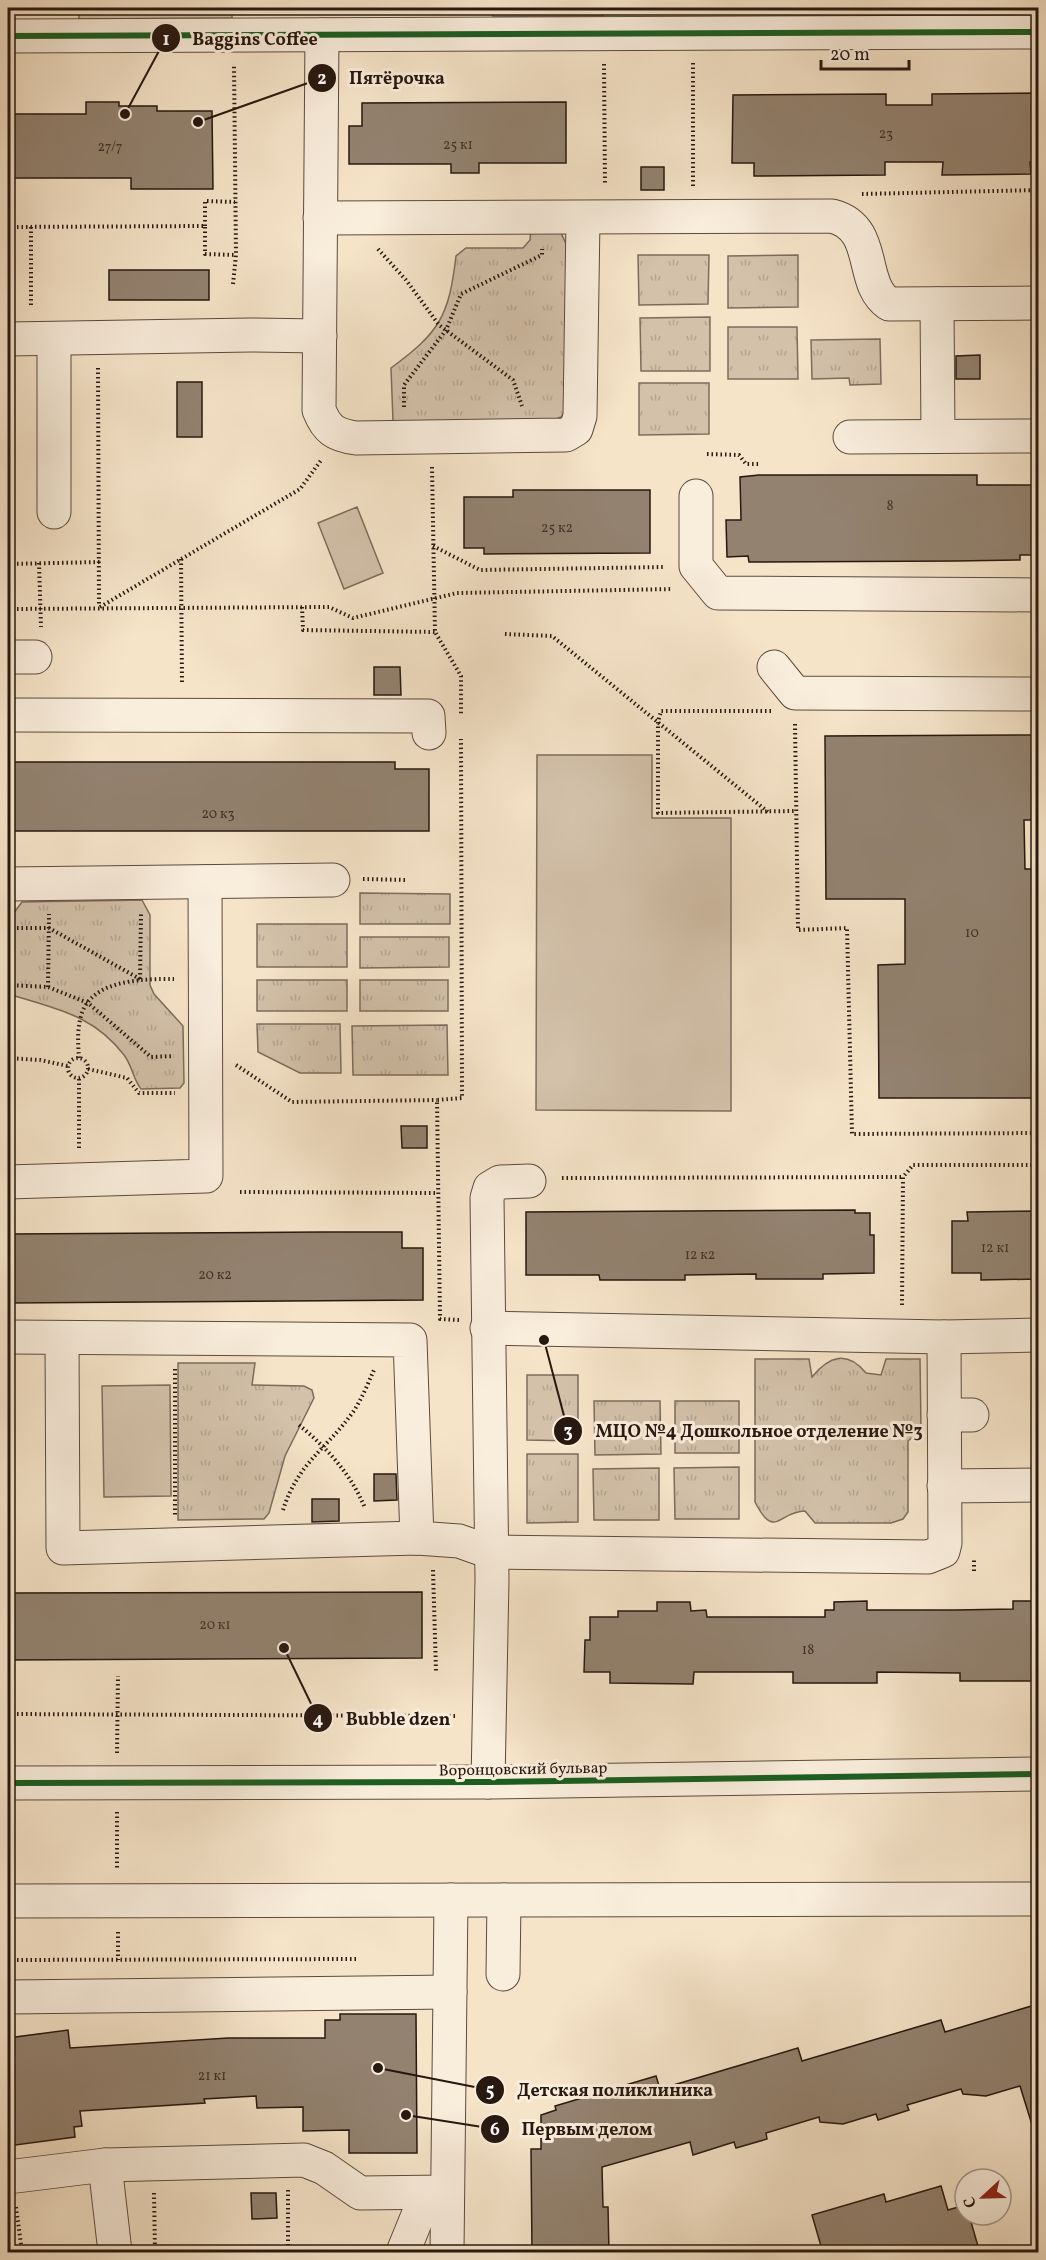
<svg xmlns="http://www.w3.org/2000/svg" width="1046" height="2260" viewBox="0 0 1046 2260" font-family="Vollkorn,serif">
	<style>
		.grass { fill: #d3c1aa; stroke: #7d6c5d; stroke-width: 1.5 }
		.park { fill: url(#park-tufts); stroke: #7d6c5d; stroke-width: 1.5 }
		.building { fill: #938270; stroke: #271810; stroke-width: 1.5 }
		.lines { fill: none; stroke-linecap: round; stroke-linejoin: round }
		.minor-casing { stroke: #5b4b3e; stroke-width: 35 }
		.path { stroke: #271810; stroke-width: 4; stroke-dasharray: 1.5 3; stroke-linecap: butt }
		.minor { stroke: #f9eddc; stroke-width: 33 }
		.cycleway-casing { stroke: #f9eddc; stroke-width: 10 }
		.cycleway { stroke: #1b5e20; stroke-width: 6 }
		.labels { text-anchor: middle; stroke-width: 6; stroke-linejoin: round; paint-order: stroke }
		.number-label { font-size: 14px; fill: #423228 }
		.street-label { font-size: 16px; fill: #271810; stroke: #f9eddc }
		.leader { fill: none; stroke: #271810; stroke-width: 2 }
		.callout-dot { fill: #271810; stroke: #f9eddc; stroke-width: 2 }
		.mark-label { font-size: 18px; text-anchor: middle; font-weight: bold; fill: #fff }
		.callout-label { font-size: 18px; text-anchor: middle; font-weight: bold; fill: #271810; stroke: #f9eddc; stroke-width: 6; stroke-linejoin: round; paint-order: stroke }
	</style>
	<defs>
		<pattern id="park-tufts" width="24" height="20" patternUnits="userSpaceOnUse" patternTransform="scale(1.5)"><rect width="24" height="20" fill="#d3c1aa"/><path d="M3 7l-1-3M5 7V3M7 7l1-3M15 17l-1-3M17 17v-4M19 17l1-3" fill="none" stroke="#b5a591"/></pattern>
	</defs>
	<rect width="100%" height="100%" fill="#f6e4c9"/>
	<filter id="stains"><feTurbulence type="fractalNoise" baseFrequency=".00333" numOctaves="4"/><feColorMatrix values="0 0 0 0 .2 0 0 0 0 .09 0 0 0 0 .02 0 0 0 .5 -.17"/></filter>
	<radialGradient id="worn" r=".72"><stop offset=".6" stop-color="#630" stop-opacity="0"/><stop offset="1" stop-color="#630" stop-opacity=".3"/></radialGradient>
	<!-- grass -->
	<g class="grass">
		<path d="M79,8h153v10l-153,1z"/>
		<path d="M493,8h110v8l-110,1z"/>
		<rect x="858" y="8" width="115" height="7"/>
		<path d="M357,507l26,66 -39,16 -26,-66z"/>
		<path d="M537,755h115v63h79v293l-195,-1z"/>
		<path d="M170,1385l1,111 -67,1 -2,-111z"/>
	</g>
	<!-- park -->
	<g class="park">
		<path d="M531,228l30,5 7,15 1,160 -8,9 -10,4h-158l-2,-53c49,-36 58,-52 65,-112l10,-8h57l7,-8z"/>
		<path d="M638,255h71l-1,49 -69,1z"/>
		<path d="M798,255v52l-70,1v-52z"/>
		<path d="M710,317v54h-69l-1,-53z"/>
		<path d="M728,327h69l1,52h-70z"/>
		<path d="M880,339l1,45 -31,1 -1,-7 -37,1 -1,-39z"/>
		<path d="M639,383h70v51l-70,1z"/>
		<path d="M360,893l90,1v30h-90z"/>
		<path d="M142,900l8,15v70l4,9 29,32 1,57 -4,5 -39,1c-8,-10 -9,-24 -17,-34 -30,-39 -64,-45 -109,-59l-2,-9v-73l9,-12z"/>
		<rect x="257" y="924" width="90" height="43"/>
		<path d="M360,937h89v30l-89,1z"/>
		<rect x="257" y="980" width="90" height="31"/>
		<rect x="360" y="980" width="88" height="31"/>
		<path d="M257,1024h83l1,49h-41l-42,-21z"/>
		<path d="M447,1025l1,50h-95l-1,-49z"/>
		<path d="M755,1359h54l3,18c17,-21 35,-27 54,-4l15,2 5,-16h34l1,71 -13,11v71l-5,7 -12,4h-76l-10,-12c-26,0 -30,30 -50,-9z"/>
		<path d="M178,1363h77l-3,22 52,1 8,4 2,8 -29,58 -16,57 -5,6 -86,1z"/>
		<path d="M527,1375h51v66l-51,-1z"/>
		<path d="M594,1401h66l1,53 -66,1z"/>
		<rect x="675" y="1401" width="64" height="52"/>
		<path d="M527,1454h51v68l-51,1z"/>
		<path d="M739,1467v52h-64l-1,-51z"/>
		<path d="M659,1468v52h-65l-1,-51z"/>
	</g>
	<!-- building -->
	<g class="building">
		<path d="M1038,93v68l-8,1 1,12 -89,1 1,-13h-58v13l-131,1v-13h-22l1,-68 153,-1v11h46v-11z"/>
		<path d="M86,102h33v4h38v5h55l1,78h-82v-11h-123v-64h78z"/>
		<path d="M566,102v61h-87v10h-28v-9h-102v-38h13v-23z"/>
		<rect x="641" y="167" width="23" height="23"/>
		<rect x="109" y="270" width="100" height="30"/>
		<path d="M980,355v24h-24v-23z"/>
		<rect x="177" y="382" width="25" height="55"/>
		<path d="M759,475h218v10h61v70h-18v5l-64,1 -207,1 -1,-6 -21,1 -1,-37h15l-1,-43z"/>
		<path d="M513,490h137v63l-166,1v-6h-20v-51h49z"/>
		<path d="M374,667h26l1,28h-27z"/>
		<path d="M1038,735v85h-14l1,49h13v229h-159l-1,-133 27,-1v-65h-79l-1,-163z"/>
		<path d="M8,762h387v7h34v62h-421z"/>
		<path d="M401,1126h26v22h-25z"/>
		<path d="M855,1210v3h15v22h4v38l-51,1v5h-67v-5l-71,1v5h-85l-1,-5h-73v-63z"/>
		<path d="M1038,1211v68l-57,1v-7h-29v-52h16l-1,-9z"/>
		<path d="M323,1232h79v16h21v52l-415,3v-69z"/>
		<path d="M374,1474h22l1,26 -23,1z"/>
		<path d="M312,1499h27v22l-27,1z"/>
		<path d="M422,1592v66l-414,2v-67z"/>
		<path d="M867,1601v9h88l58,-1v-8h25v80h-78v-8l-83,-1v11h-84v-11h-99l-1,12 -83,-1v-11h-26l1,-32h5v-23h28v-6h39v-9h33l1,9 15,-1 1,7h118v-7h9v-8z"/>
		<path d="M1038,2004v124h-5l-13,-42 -34,10 -23,-2 -2,-5 -54,16 2,5 -31,10 -2,-6 -33,10 -23,-2 -1,-5 -53,16 1,6 -31,9 -2,-6 -41,13 -3,-13 -88,25 1,40h5l1,46h-77l-1,-104h10v-34l15,-5 -1,-4 101,-30 4,13 138,-41 4,13 139,-41 4,12z"/>
		<path d="M340,2014h76l1,139h-68v-23l-46,1v-24l-46,1 -1,-12 -52,3 1,4 -125,8 2,15 -8,1 1,10 -67,9v-108l60,-8 2,18 158,-10h97v-18h15z"/>
		<path d="M941,2186l7,24 17,-5v10h4l11,38h-157l-11,-38 72,-21 2,8z"/>
		<path d="M251,2193h25l1,25 -25,1z"/>
	</g>
	<g class="lines">
		<defs>
			<g id="minor">
				<path d="M322,35l-3,375c8,20 16,25 37,28l210,-3 10,-6 4,-13 3,-197"/>
				<path d="M8,36l1030,-4"/>
				<path d="M320,218l512,-2c47,12 26,67 57,88l149,-1"/>
				<path d="M937,304l1,132"/>
				<path d="M8,339l243,-4 69,1"/>
				<path d="M54,339v173"/>
				<path d="M850,437l188,-1"/>
				<path d="M696,496v70l22,27 320,2"/>
				<path d="M8,657h27"/>
				<path d="M774,667l21,26 243,1"/>
				<path d="M8,715l420,1 1,17"/>
				<path d="M8,884l325,-4"/>
				<path d="M8,1182l198,-6 -1,-294"/>
				<path d="M487,1328l457,9 94,-2"/>
				<path d="M8,1337l402,3 7,198"/>
				<path d="M62,1338l1,210 354,-10 42,3 31,11 438,5 15,-6 2,-8 -1,-206"/>
				<path d="M944,1415h28"/>
				<path d="M944,1486l94,-1"/>
				<path d="M488,1782l4,-202 -5,-382 3,-10 10,-6 29,-1"/>
				<path d="M8,1783l480,-1 550,-8"/>
				<path d="M8,1901l1030,-2"/>
				<path d="M503,1974l1,-74"/>
				<path d="M8,1997l442,-5"/>
				<path d="M105,2165l199,-5 20,8 36,25 87,-1"/>
				<path d="M8,2177l97,-12 10,87"/>
				<path d="M403,2252l24,-59"/>
				<path d="M447,2252l4,-352"/>
			</g>
		</defs>
		<!-- minor casing -->
		<use href="#minor" class="minor-casing"/>
		<!-- path -->
		<g class="path">
			<path d="M693,63v124"/>
			<path d="M604,64l1,121"/>
			<path d="M862,194l176,-4"/>
			<path d="M205,226v-25l30,1"/>
			<path d="M8,227l197,-1v28l31,1"/>
			<path d="M31,227v81"/>
			<path d="M378,249l28,31 33,45 74,55 9,26"/>
			<path d="M233,284l3,-29 -2,-190"/>
			<path d="M98,368l1,238"/>
			<path d="M404,407v-22l42,-55 15,-36 81,-39v-6"/>
			<path d="M707,454l32,1 7,9h13"/>
			<path d="M432,467l3,165 26,44v38"/>
			<path d="M433,546l47,24 185,-3"/>
			<path d="M181,559l1,125"/>
			<path d="M39,563l2,64"/>
			<path d="M8,564l92,-2"/>
			<path d="M100,607l200,-118 22,-30"/>
			<path d="M302,607l1,23 132,2"/>
			<path d="M8,609l321,-2 24,11 104,-25 216,-4"/>
			<path d="M505,634l47,2 216,176"/>
			<path d="M771,711h-110l-3,11v91l137,-2"/>
			<path d="M795,724l3,206 49,-2 5,206 186,-1"/>
			<path d="M363,879l45,1"/>
			<path d="M8,928h41l91,51"/>
			<path d="M140,979l1,-65"/>
			<path d="M8,985l40,2 40,16 63,54 23,-1"/>
			<path d="M48,987l1,-73"/>
			<circle cx="78" cy="1068" r="10"/>
			<path d="M8,1058l32,2 28,6"/>
			<path d="M79,1058c-1,-14 -2,-28 2,-42 10,-37 62,-37 93,-37"/>
			<path d="M236,1065l56,37 145,-2"/>
			<path d="M88,1069l39,9 12,15h36"/>
			<path d="M79,1148v-70"/>
			<path d="M562,1178l341,-1"/>
			<path d="M240,1192l197,1"/>
			<path d="M902,1305l1,-128 10,-12h125"/>
			<path d="M459,1320l-19,-1 -3,-219 25,-2 -1,-359"/>
			<path d="M175,1369v146"/>
			<path d="M299,1425c28,23 52,49 66,83"/>
			<path d="M283,1510c16,-49 43,-60 70,-98 9,-13 15,-29 21,-42"/>
			<path d="M433,1570l3,101"/>
			<path d="M974,1571v-11"/>
			<path d="M8,1714l449,2"/>
			<path d="M117,1753l1,-77"/>
			<path d="M117,1812v58"/>
			<path d="M118,1932v28"/>
			<path d="M8,1960l350,-1"/>
			<path d="M288,2190v62"/>
			<path d="M154,2193l1,59"/>
			<path d="M16,2207l6,45"/>
		</g>
		<!-- minor -->
		<use href="#minor" class="minor"/>
		<defs>
			<g id="cycleway">
				<path d="M8,36l1030,-4"/>
				<path d="M8,1783l480,-1 550,-8"/>
			</g>
		</defs>
		<!-- cycleway casing -->
		<use href="#cycleway" class="cycleway-casing"/>
		<!-- cycleway -->
		<use href="#cycleway" class="cycleway"/>
	</g>
	<g class="labels">
		<!-- number labels -->
		<g class="number-label">
			<text x="886" y="138">23</text>
			<text x="458" y="149">25 к1</text>
			<text x="110" y="151">27/7</text>
			<text x="890" y="510">8</text>
			<text x="557" y="532">25 к2</text>
			<text x="218" y="818">20 к3</text>
			<text x="972" y="937">10</text>
			<text x="995" y="1252">12 к1</text>
			<text x="700" y="1259">12 к2</text>
			<text x="215" y="1279">20 к2</text>
			<text x="215" y="1629">20 к1</text>
			<text x="808" y="1654">18</text>
			<text x="212" y="2080">21 к1</text>
		</g>
		<!-- street labels -->
		<g class="street-label">
			<text transform="translate(523 1768) rotate(-1)" y="6">Воронцовский бульвар</text>
		</g>
	</g>
	<!-- callouts -->
	<path class="leader" d="M125 114L166 38M198 122L322 78M544 1340L568 1431M284 1648L318 1718M378 2068L490 2090M406 2115L495 2129"/>
	<g class="callout-dot">
		<circle cx="125" cy="114" r="6"/>
		<circle cx="198" cy="122" r="6"/>
		<circle cx="544" cy="1340" r="6"/>
		<circle cx="284" cy="1648" r="6"/>
		<circle cx="378" cy="2068" r="6"/>
		<circle cx="406" cy="2115" r="6"/>
		<circle cx="166" cy="38" r="15"/>
		<circle cx="322" cy="78" r="15"/>
		<circle cx="568" cy="1431" r="15"/>
		<circle cx="318" cy="1718" r="15"/>
		<circle cx="490" cy="2090" r="15"/>
		<circle cx="495" cy="2129" r="15"/>
	</g>
	<g class="mark-label">
		<text x="166" y="45">1</text>
		<text x="322" y="84">2</text>
		<text x="568" y="1437">3</text>
		<text x="318" y="1725">4</text>
		<text x="490" y="2096">5</text>
		<text x="495" y="2135">6</text>
	</g>
	<g class="callout-label">
		<text x="255" y="45">Baggins Coffee</text>
		<text x="397" y="84">Пятёрочка</text>
		<text x="759" y="1437">МЦО №4 Дошкольное отделение №3</text>
		<text x="398" y="1725">Bubble dzen</text>
		<text x="615" y="2096">Детская поликлиника</text>
		<text x="587" y="2135">Первым делом</text>
	</g>
	<!-- margin -->
	<rect width="1046" height="2260" fill="none" stroke="#f6e4c9" stroke-width="30"/>
	<rect x="9" y="9" width="1028" height="2242" fill="none" stroke="#271810" stroke-width="3"/>
	<rect x="15" y="15" width="1016" height="2230" fill="none" stroke="#271810" stroke-width="1.5"/>
	<!-- north arrow -->
	<g transform="translate(983 2197) rotate(248)"><circle r="28" fill="#f9eddc" stroke="#a5988a" stroke-width="1.5"/>
	<path d="M0-4.5L10 22L0 15L-10 22Z" fill="#8f2418"/>
	<text y="-9" font-size="16" font-weight="bold" text-anchor="middle" fill="#271810">С</text>
	</g>
	<!-- scale -->
	<path d="M821 60v9h88v-9" fill="none" stroke="#271810" stroke-width="3"/>
	<text x="830" y="60" font-size="18" fill="#271810" stroke="#f9eddc" stroke-width="4.5" paint-order="stroke">20 m</text>
	<rect width="100%" height="100%" filter="url(#stains)"/>
	<rect width="100%" height="100%" fill="url(#worn)"/>
</svg>
